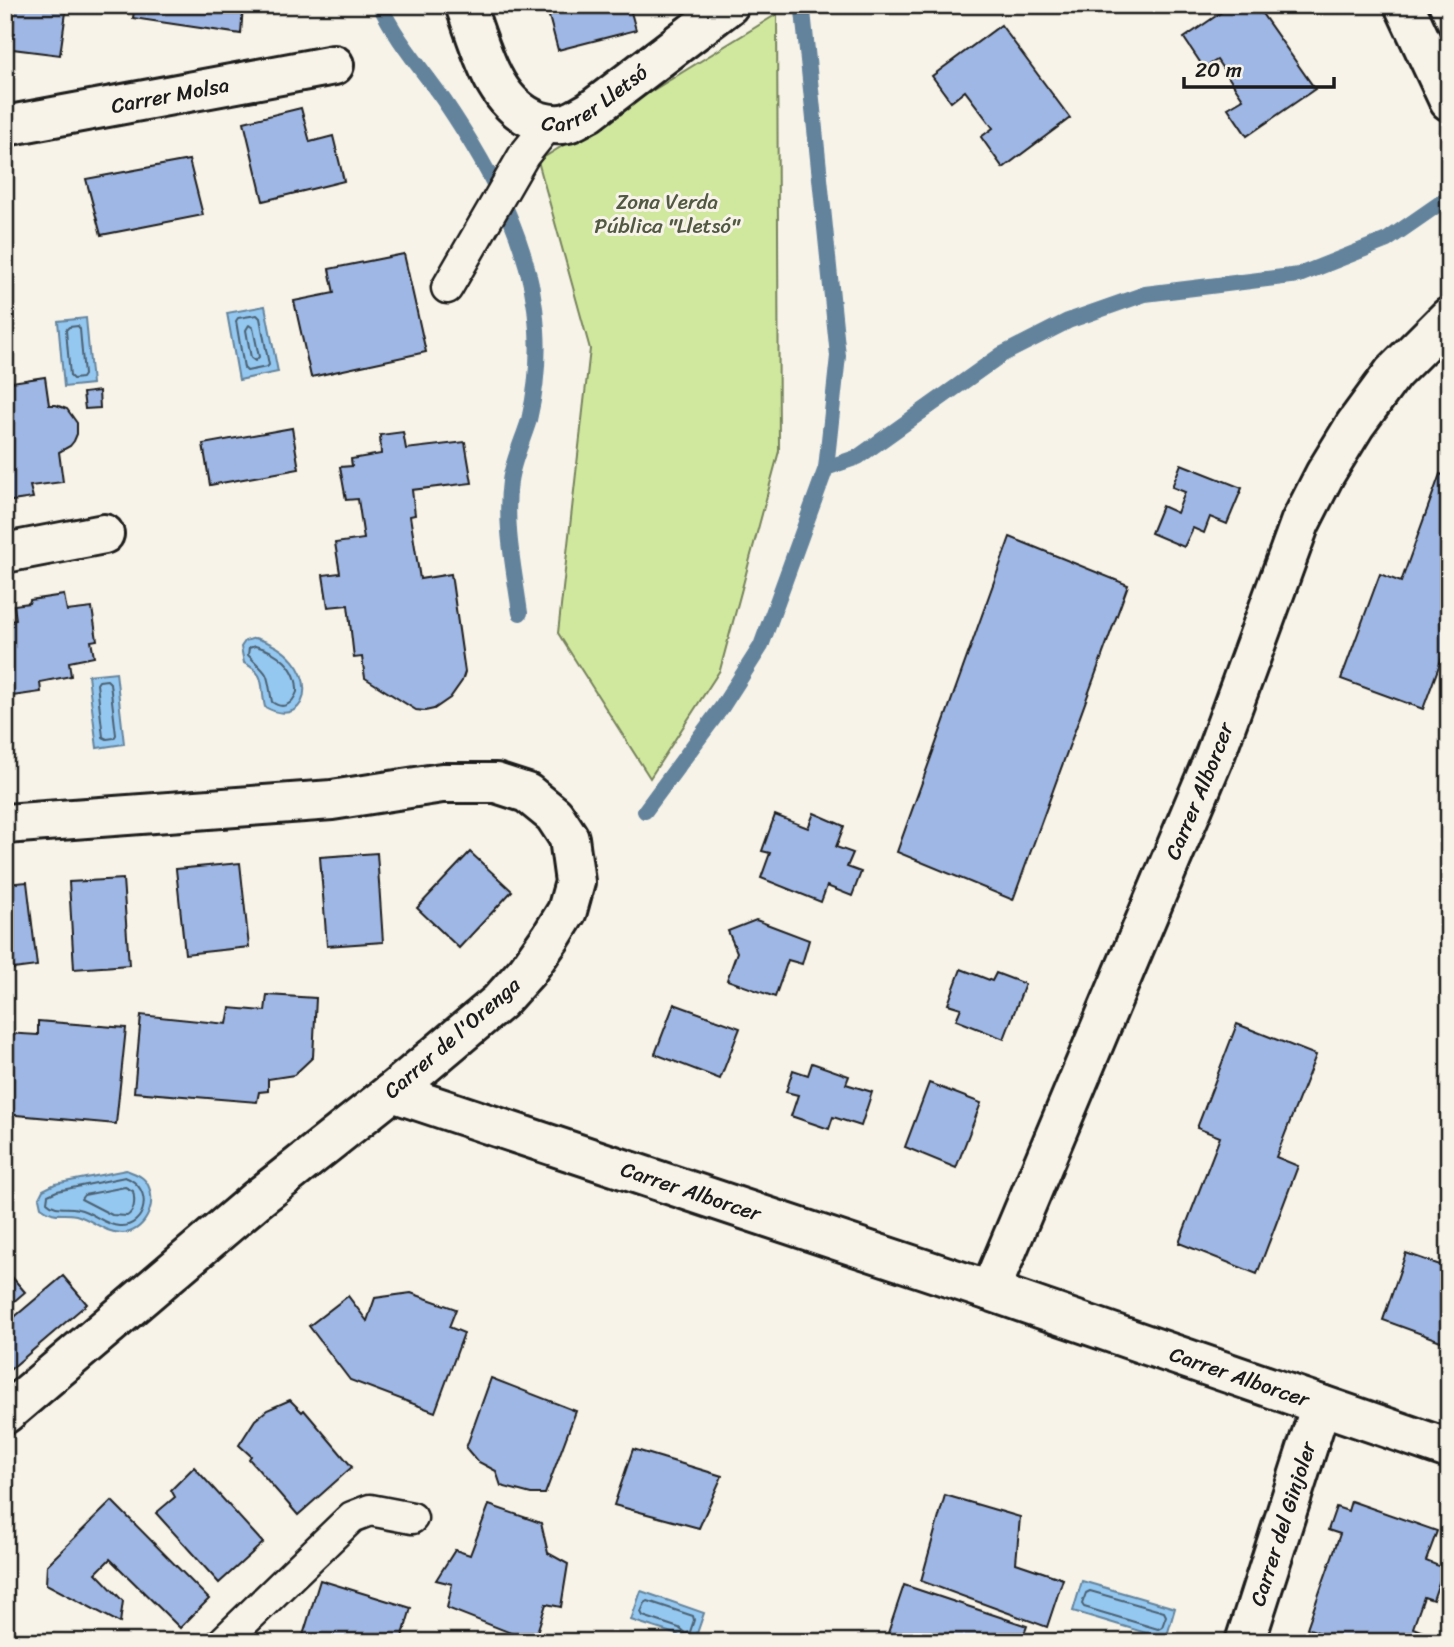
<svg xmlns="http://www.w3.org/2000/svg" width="1454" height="1647" viewBox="0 0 1454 1647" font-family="Sriracha,sans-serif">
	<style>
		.green { fill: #d0e89e; stroke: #76825d; stroke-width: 2 }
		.water { fill: #94c8f1; stroke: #64839c; stroke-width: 2 }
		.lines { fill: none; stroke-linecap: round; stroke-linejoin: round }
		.shore { stroke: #4c6171; stroke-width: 2 }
		.stream { stroke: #64839c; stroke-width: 16 }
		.building { fill: #9fb7e4; stroke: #1c1c1c; stroke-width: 2 }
		.lane-casing { stroke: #1c1c1c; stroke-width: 35 }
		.street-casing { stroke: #1c1c1c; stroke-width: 44 }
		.lane { stroke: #f7f3e8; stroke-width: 30 }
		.street { stroke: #f7f3e8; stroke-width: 38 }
		.labels { text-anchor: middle; stroke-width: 6; stroke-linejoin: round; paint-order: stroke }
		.street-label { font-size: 21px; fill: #1c1c1c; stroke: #f7f3e8 }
		.park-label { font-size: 21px; fill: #525943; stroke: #f7f3e8 }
	</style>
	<rect width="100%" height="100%" fill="#f7f3e8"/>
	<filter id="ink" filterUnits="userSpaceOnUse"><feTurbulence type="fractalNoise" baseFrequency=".0143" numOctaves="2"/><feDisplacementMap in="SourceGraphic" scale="14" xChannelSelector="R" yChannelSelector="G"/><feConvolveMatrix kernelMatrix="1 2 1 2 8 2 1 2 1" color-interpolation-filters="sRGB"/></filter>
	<g filter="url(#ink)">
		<!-- green -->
		<path class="green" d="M777,14l2,437 -59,219 -70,108 -92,-145 32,-284 -52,-188z"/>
		<!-- water -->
		<g class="water">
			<path d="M265,306l13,66 -39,8 -12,-67z"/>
			<path d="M86,318l6,66 -28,3 -6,-66z"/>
			<path d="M255,638c70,19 58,96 10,69 -5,-21 2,-33 -21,-44l-3,-16 4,-6z"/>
			<path d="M116,672l8,72 -27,4 -9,-73z"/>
			<path d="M126,1170c8,3 18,6 22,15 10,20 -4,48 -26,48 -18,0 -30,-14 -46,-18 -15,-3 -21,3 -35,-8l-2,-9 4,-8 12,-6z"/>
			<path d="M1082,1581l93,27 -9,31 -93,-28z"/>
			<path d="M641,1591l63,22 -10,29h-18l2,-7 -47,-15z"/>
		</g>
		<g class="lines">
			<!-- shore -->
			<g class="shore">
				<path d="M257,315l3,3 9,47 -2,2 -20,4 -3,-3 -8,-47 2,-3z"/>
				<path d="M249,325l4,3 6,29 -4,4 -4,-3 -5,-28z"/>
				<path d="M78,326l2,3 4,46 -2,3 -9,1 -3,-3 -4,-46 3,-3z"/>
				<path d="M255,646c22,5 43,21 42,46 -5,13 -14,18 -25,10 -6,-32 -1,-24 -24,-47l1,-7z"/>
				<path d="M107,680l3,3 6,52 -2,3 -7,1 -4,-2 -6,-53 2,-3z"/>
				<path d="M125,1177c30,11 21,51 -6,49 -15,-1 -26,-14 -41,-17 -11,-3 -22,2 -31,-7l1,-7 9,-4z"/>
				<path d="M125,1187l8,4c2,9 2,20 -6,25l-15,-1 -31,-16 3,-4z"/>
				<path d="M1090,1591l74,21 2,4 -4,11 -4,2 -74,-22 -2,-3 4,-11z"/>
				<path d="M648,1601l45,15 1,4 -4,12 -4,2 -7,-6 -36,-12 -2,-4 4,-9z"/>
			</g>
			<!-- stream -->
			<g class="stream">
				<path d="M380,5c16,35 43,65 65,97 46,68 88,145 92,228 2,31 -1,60 -8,90 -6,20 -16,40 -19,61 -6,43 4,88 10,132"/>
				<path d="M803,11l35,345 -12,112"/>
				<path d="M645,811l77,-104 39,-61 65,-178 32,-11 143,-102 67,-34 77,-27 154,-19 88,-35 62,-43"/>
			</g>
		</g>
		<!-- building -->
		<g class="building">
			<path d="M5,5h62l-7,50 -55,-7z"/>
			<path d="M135,5h108l-2,29 -108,-16z"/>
			<path d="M546,5h83l7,25 -78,20z"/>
			<path d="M1232,5h24l59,84 -68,47 -19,-28 15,-9 -26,-39 -13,8 -20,-30z"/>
			<path d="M1001,25l69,93 -67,50 -22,-31 12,-9 -28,-37 -14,11 -19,-26z"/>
			<path d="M301,108l9,34 23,-6 11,45 -81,20 -19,-79z"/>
			<path d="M189,160l14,55 -102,20 -15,-56z"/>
			<path d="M404,254l22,98 -115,25 -17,-76 40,-8 -5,-24z"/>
			<path d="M45,377l4,28h7l11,4 10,14v11l-3,7 -4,5 -11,6 4,30 -33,4 3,12 -28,4v-119z"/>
			<path d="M99,391l1,17 -15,1 -2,-16z"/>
			<path d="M292,428l7,41 -89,16 -7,-41z"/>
			<path d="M403,432l3,17 59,-7 7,41 -60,7 3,25 -5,1 10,63 31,-5 14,98 -3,9 -12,17 -16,11 -9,2 -9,-1 -51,-32 -3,-21 -8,1 -6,-53 -20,2 -5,-32 17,-2 -5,-30 29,-4 -6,-40 -12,1 -6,-33 12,-1 -1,-7 30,-5 -1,-19z"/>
			<path d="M1181,464l61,24 -15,36 -17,-7 -6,16 -11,-5 -9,19 -33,-14 11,-27 15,7 8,-21 -13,-5z"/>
			<path d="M1440,474l9,3v162l-26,70 -82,-30 39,-105 21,8z"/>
			<path d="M1010,537l118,48 -115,315 -116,-48z"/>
			<path d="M64,595l3,16 25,-3 5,32 -6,1 3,16 -25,5 2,14 -31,6 1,10 -36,5v-52h2l-2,-23 11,-2 -2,-15 15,-2 1,-3z"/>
			<path d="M814,813l30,13 -8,21 17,6 -6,14 14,5 -9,24 -25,-10 -6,16 -60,-24 9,-25 -8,-2 13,-36 33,13z"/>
			<path d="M470,852l42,39 -53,57 -42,-40z"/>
			<path d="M377,853l6,89 -56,4 -7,-89z"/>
			<path d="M240,863l9,84 -64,7 -9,-85z"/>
			<path d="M123,879l6,86 -55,4 -5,-87z"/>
			<path d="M27,882l10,84 -32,4v-86z"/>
			<path d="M756,920l53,20 -7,24 -14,-4 -13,37 -48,-17 10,-28 -9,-21z"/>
			<path d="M961,969l31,12 4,-8 29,11 -21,55 -48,-19 5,-12 -13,-4z"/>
			<path d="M267,995l49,3 -3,59 -19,18 -26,4v12l-9,1 -2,10 -123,-10 7,-77 86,9 3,-16 35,3z"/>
			<path d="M674,1004l66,24 -20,51 -65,-25z"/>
			<path d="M38,1021l88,7 -10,96 -111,-10v-81l33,2z"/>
			<path d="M1237,1024l79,31 -40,102 22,9 -41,108 -78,-31 41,-106 -23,-9z"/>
			<path d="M812,1063l37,13 -3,8 26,8 -11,34 -28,-9 -4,12 -38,-13 7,-21 -12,-3 7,-22 15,5z"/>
			<path d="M929,1083l52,20 -25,65 -51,-21z"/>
			<path d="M1449,1240v104l-66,-24 23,-67 34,12z"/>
			<path d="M5,1269l20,23 -20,17z"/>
			<path d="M63,1276l24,28 -82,70v-49z"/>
			<path d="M411,1293l45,16 -7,18 15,6 -29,79 -85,-32 -41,-54 39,-30 19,25 8,-23z"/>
			<path d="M491,1378l85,33 -31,83h-14l-30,-8 -5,-15 -19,-10 -11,-13z"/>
			<path d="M290,1400l12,12 2,-2 48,57 -54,48 -49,-56 2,-3 -12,-11 16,-25 12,-10z"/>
			<path d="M633,1449l89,27 -23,52 -85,-23z"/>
			<path d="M194,1467l69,76 -44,40 -63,-70 19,-16 -4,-7z"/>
			<path d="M945,1495l75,22 -4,46 47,16 -16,48 -126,-46z"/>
			<path d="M112,1501l97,98 -29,29 -70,-69 -14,14 27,28 -3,22 -74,-39 1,-19z"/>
			<path d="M1351,1501l86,30 -11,30 18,7 -11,32 -9,-3 -11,31 13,5 -4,9h-107l3,-10 -11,-4 33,-94 -12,-4 8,-23 12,4z"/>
			<path d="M489,1505l52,18 7,30 20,11 -7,43 -15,-3 -12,38 -87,-34 5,-24 -16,-4 19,-30 15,5z"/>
			<path d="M320,1580l91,28 -10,34h-100z"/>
			<path d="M904,1585l123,41 -6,16h-136z"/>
		</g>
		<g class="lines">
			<defs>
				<g id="lane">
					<path d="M447,288l77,-133 25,-31"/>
					<path d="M223,1642l129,-125 18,-7 42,8"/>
				</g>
				<g id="street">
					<path id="s1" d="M465,5c16,41 27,99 73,116 10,3 22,5 32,1 7,-3 13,-7 19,-10l140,-107"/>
					<path d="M1404,5l45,96"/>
					<path id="s2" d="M5,126l329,-61"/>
					<path d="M5,553l99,-19"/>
					<path d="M5,824l327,-24 110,-17h54l31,10 27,22 15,23 6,44 -8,29 -16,26 -24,34 -28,31 -107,90 -136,108 -251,214"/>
					<path id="s3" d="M392,1092l598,199 459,158"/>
					<path id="s4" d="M990,1291l225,-536 85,-232 25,-49 30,-49 38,-52 56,-56"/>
					<path id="s5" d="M1245,1642l76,-237"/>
				</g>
			</defs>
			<!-- lane casing -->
			<use href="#lane" class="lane-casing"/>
			<!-- street casing -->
			<use href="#street" class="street-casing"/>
			<!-- lane -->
			<use href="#lane" class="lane"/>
			<!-- street -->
			<use href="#street" class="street"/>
		</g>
	</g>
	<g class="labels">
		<!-- street labels -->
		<g class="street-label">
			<text dy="7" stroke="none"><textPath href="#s1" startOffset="206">Carrer Lletsó</textPath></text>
			<text dy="7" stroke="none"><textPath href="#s2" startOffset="168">Carrer Molsa</textPath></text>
			<text dy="7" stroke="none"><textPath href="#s4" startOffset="542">Carrer Alborcer</textPath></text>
			<text transform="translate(452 1038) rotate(-41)" y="7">Carrer de l'Orenga</text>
			<text dy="7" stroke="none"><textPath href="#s3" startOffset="315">Carrer Alborcer</textPath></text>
			<text dy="7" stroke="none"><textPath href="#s3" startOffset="894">Carrer Alborcer</textPath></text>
			<text dy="7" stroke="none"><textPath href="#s5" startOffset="124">Carrer del Ginjoler</textPath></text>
		</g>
		<!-- park labels -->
		<g class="park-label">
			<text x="667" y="209">Zona Verda<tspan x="667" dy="24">Pública "Lletsó"</tspan></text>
		</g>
	</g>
	<!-- margin -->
	<rect width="1454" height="1647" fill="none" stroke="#f7f3e8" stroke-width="28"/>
	<rect x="14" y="14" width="1426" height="1619" fill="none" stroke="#1c1c1c" stroke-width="2.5" filter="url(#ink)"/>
	<!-- scale -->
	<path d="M1184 77v10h150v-10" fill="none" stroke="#1c1c1c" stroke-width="3.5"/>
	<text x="1195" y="77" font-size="21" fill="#1c1c1c" stroke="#f7f3e8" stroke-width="5" paint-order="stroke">20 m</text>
</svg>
